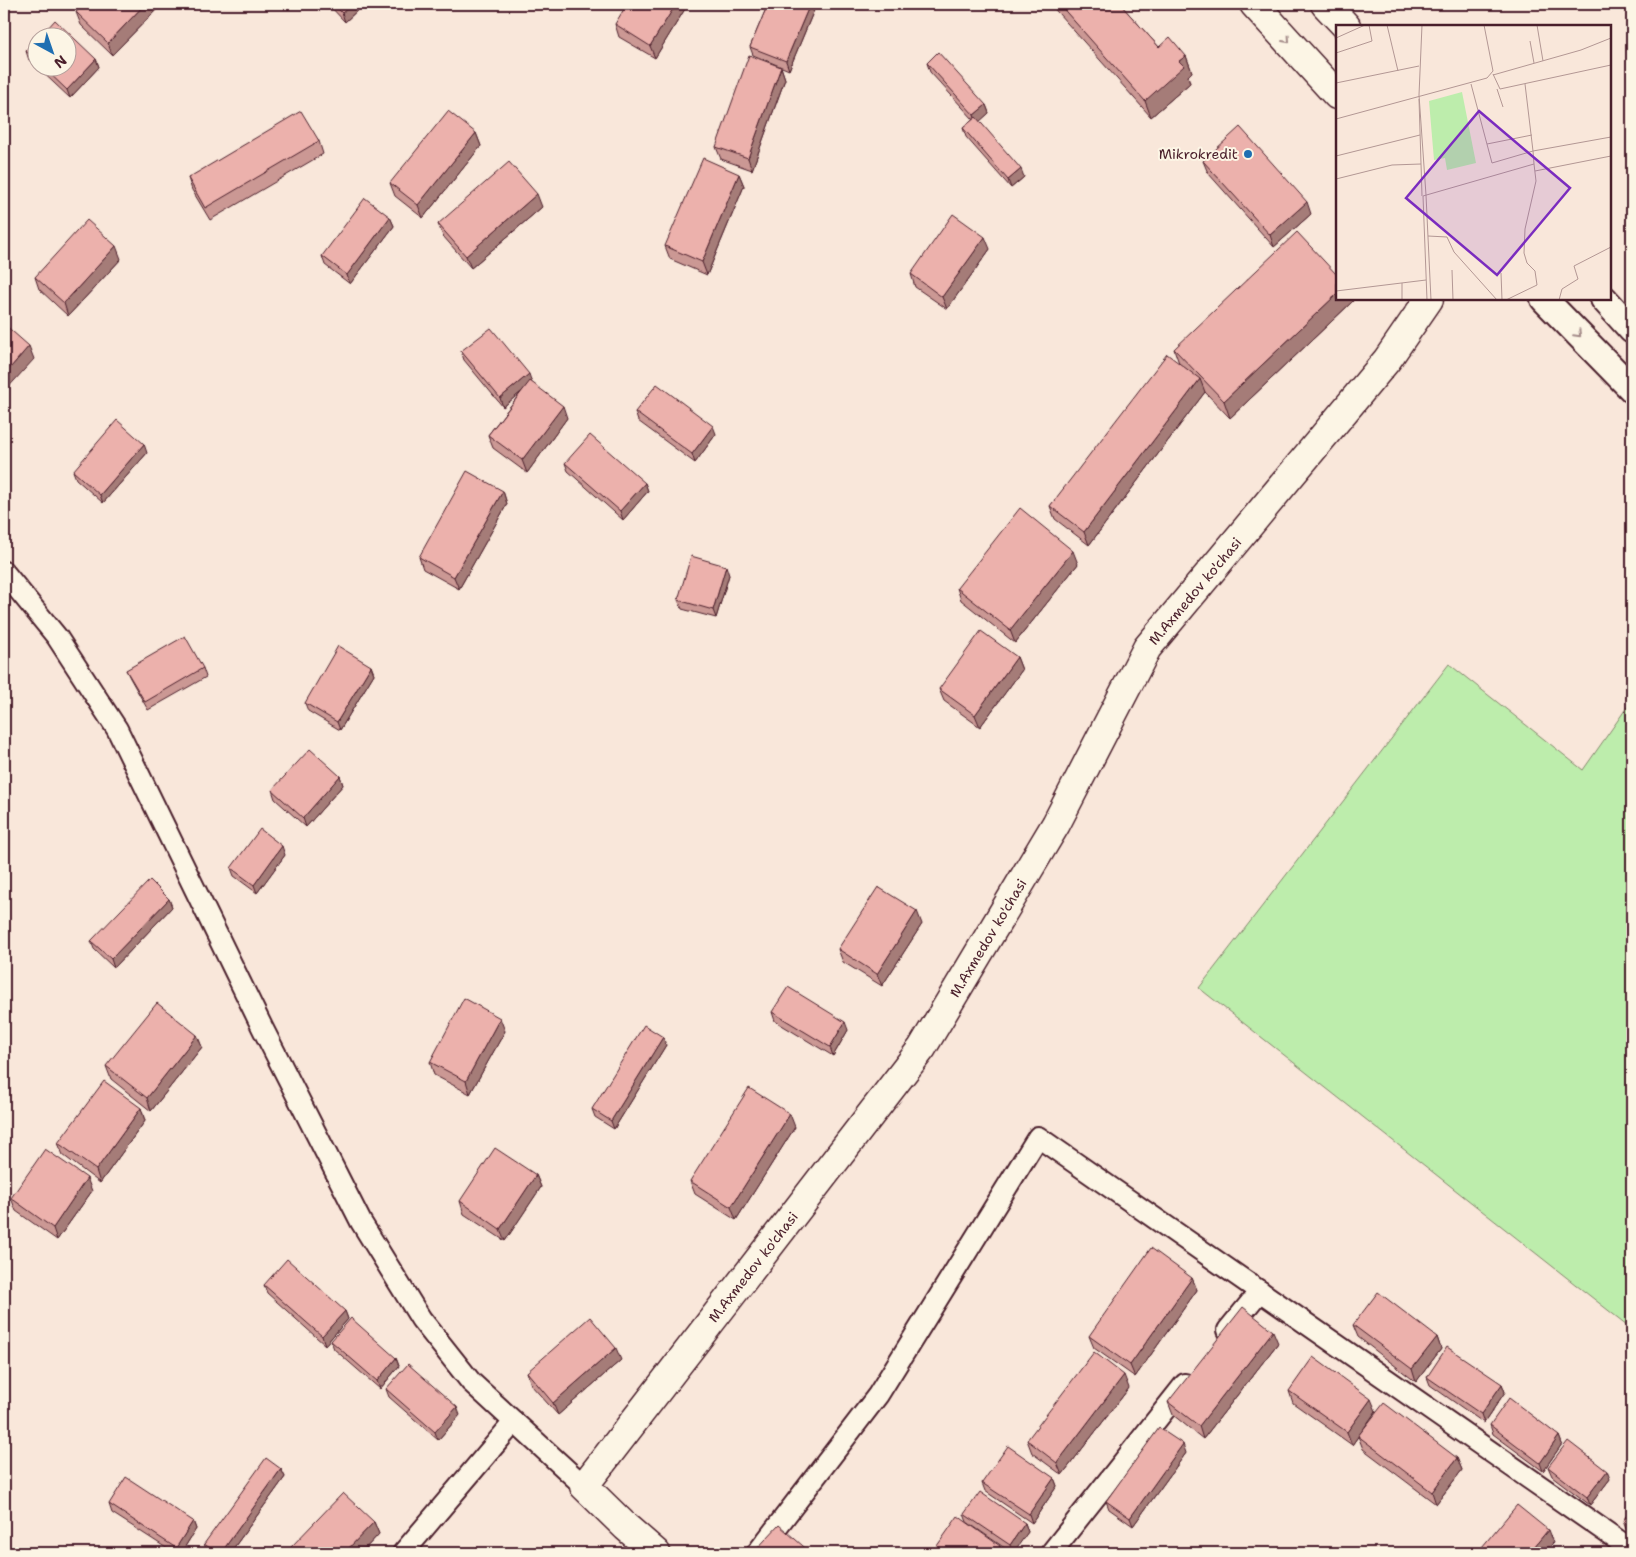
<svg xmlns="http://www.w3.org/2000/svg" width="1636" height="1557" viewBox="0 0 1636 1557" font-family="'Shantell Sans',sans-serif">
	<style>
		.green { fill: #bdedac; stroke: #84866c }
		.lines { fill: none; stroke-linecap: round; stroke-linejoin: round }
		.minor-casing { stroke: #4a1f2b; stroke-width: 24 }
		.tertiary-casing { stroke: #4a1f2b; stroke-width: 30 }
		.secondary-casing { stroke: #4a1f2b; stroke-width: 31 }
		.minor { stroke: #fcf5e5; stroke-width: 20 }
		.tertiary { stroke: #fcf5e5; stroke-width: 26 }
		.secondary { stroke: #fcf5e5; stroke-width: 28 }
		.wall { fill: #cb9894; stroke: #4a1f2b }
		.shaded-wall { fill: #a57c78; stroke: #4a1f2b }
		.building { fill: #ecb1ac; stroke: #4a1f2b }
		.oneway { stroke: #a38a88 }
		.poi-dot { fill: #1f6fb2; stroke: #fcf5e5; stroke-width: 2 }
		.labels { text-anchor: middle; stroke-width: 4; stroke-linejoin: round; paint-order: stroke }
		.poi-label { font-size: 14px; fill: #4a1f2b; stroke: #fcf5e5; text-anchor: end }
		.street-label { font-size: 14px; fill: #4a1f2b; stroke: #fcf5e5 }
		.inset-road { fill: none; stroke: #b39794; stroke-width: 1 }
		.view { fill: #7b2cbf; fill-opacity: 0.15; stroke: #7b2cbf; stroke-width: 2.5 }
		.inset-edge { fill: none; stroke: #4a1f2b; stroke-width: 2.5 }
	</style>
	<rect width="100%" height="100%" fill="#f9e7da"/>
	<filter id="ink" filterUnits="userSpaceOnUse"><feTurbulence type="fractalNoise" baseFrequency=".02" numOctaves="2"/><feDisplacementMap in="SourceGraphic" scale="10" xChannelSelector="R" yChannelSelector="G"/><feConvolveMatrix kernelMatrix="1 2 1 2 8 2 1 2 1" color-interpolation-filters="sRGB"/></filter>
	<g filter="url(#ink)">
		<!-- green -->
		<path class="green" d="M1449,664l134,106 49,-70v629l-433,-341z"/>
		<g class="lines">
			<defs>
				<g id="minor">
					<path d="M4,572l53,65 60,92 146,300 98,193 60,97 50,63 113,104"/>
					<path d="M1228,1330l32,-39"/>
					<path d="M403,1553l111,-131"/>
					<path d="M757,1553l121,-158 160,-258 594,413"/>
					<path d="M1051,1553l134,-169"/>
				</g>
				<g id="tertiary">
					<path d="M1544,299l88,90"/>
					<path d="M1604,299l28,31"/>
				</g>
				<g id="secondary">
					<path d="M1254,4l83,91"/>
					<path d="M1325,4l21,22"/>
					<path d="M656,1553l-30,-26 -42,-41 338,-438 134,-224 91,-176 240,-288 42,-61"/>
				</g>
			</defs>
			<!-- minor casing -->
			<use href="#minor" class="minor-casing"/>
			<!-- tertiary casing -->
			<use href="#tertiary" class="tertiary-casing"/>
			<!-- secondary casing -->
			<use href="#secondary" class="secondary-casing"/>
			<!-- minor -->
			<use href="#minor" class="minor"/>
			<!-- tertiary -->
			<use href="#tertiary" class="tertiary"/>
			<!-- secondary -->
			<use href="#secondary" class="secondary"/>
		</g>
		<!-- wall -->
		<g class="wall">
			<path d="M328,4h36l-19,18z"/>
			<path d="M688,4l-33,54 -36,-21 -4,-13z"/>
			<path d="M768,4h43l3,6 -25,60 -36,-15 -3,-8z"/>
			<path d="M1050,4h70l39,43 27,9 6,16 -4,4 2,7 -39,34z"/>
			<path d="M159,7l-47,48 -31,-30 -5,-13z"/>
			<path d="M38,39v28l-9,-7 -3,-9z"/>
			<path d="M96,59l3,8 -29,31 -32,-30h30z"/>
			<path d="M927,63l59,42 3,8 -10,8 45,56 -13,11 -45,-51 -3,-9 10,-9 -43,-47z"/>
			<path d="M781,67l4,12 -33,91 -31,-11 -5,-12z"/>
			<path d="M476,133l5,13 -58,72 -28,-22 -5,-13z"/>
			<path d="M319,141l4,13 -113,66 -18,-30 -4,-12z"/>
			<path d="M1203,161l108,53 -37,33 -66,-74z"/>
			<path d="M739,174l5,12 -37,89 -37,-16 -5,-13z"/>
			<path d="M542,207l-71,61 -28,-32 -5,-12z"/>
			<path d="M390,217l4,9 -44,58 -25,-19 -3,-9z"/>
			<path d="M990,249l-43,60 -32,-22 -4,-13z"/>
			<path d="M121,259l-53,57 -29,-27 -4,-12z"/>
			<path d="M1353,301l-123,117 -25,-26 -116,153 -34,-26 -5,-13 129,-143 -5,-14z"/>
			<path d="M461,351l71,32 35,35 -40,55 -34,-25 -5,-13 33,-43 -18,15 -39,-47z"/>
			<path d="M635,412l81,22 -21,29 -57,-42z"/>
			<path d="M147,453l-44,50 -27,-24 -3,-8z"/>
			<path d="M565,463l80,20 3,8 -25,29 -55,-49z"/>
			<path d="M503,491l4,13 -48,85 -36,-20 -4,-12z"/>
			<path d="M1078,564l-63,79 -54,-43 -4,-12z"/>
			<path d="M729,575l-13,43 -34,-9 -4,-9z"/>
			<path d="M1017,657l5,13 -42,57 -36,-26 -5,-12z"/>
			<path d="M371,666l3,8 -34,56 -32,-19 -3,-8z"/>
			<path d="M203,668l3,9 -58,33 -18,-32 -4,-8z"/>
			<path d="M340,776l3,9 -37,42 -31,-28 -3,-9z"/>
			<path d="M285,855l-28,38 -23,-17 -3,-8z"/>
			<path d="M169,899l3,8 -58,61 -20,-19 -3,-8z"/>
			<path d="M922,924l-40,62 -39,-24 -5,-13z"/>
			<path d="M772,1012l76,18 -15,26 -58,-35z"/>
			<path d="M505,1031l-35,63 -36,-19 -4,-13z"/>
			<path d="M197,1035l5,12 -51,64 -40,-32 -5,-13z"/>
			<path d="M666,1045l-52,84 -19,-12 -3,-8z"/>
			<path d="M141,1108l4,13 -45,62 -37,-28 -5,-12z"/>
			<path d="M795,1127l-59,93 -41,-26 -5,-13z"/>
			<path d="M536,1175l5,12 -36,54 -41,-27 -4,-13z"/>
			<path d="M92,1191l-35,49 -41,-29 -5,-13z"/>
			<path d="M1192,1278l5,12 -62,87 -41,-29 -5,-12z"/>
			<path d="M264,1285l81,26 3,8 -23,26 -58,-52z"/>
			<path d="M1353,1325l84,12 4,12 -25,33 -58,-45z"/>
			<path d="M331,1341l65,17 3,8 -19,23 -46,-40z"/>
			<path d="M1278,1343l-75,96 -30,-24 -5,-13z"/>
			<path d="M621,1360l-63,55 -27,-30 -4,-13z"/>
			<path d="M1427,1377l75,7 3,8 -21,31 -54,-38z"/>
			<path d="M1129,1388l-67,87 -30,-22 -5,-13z"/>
			<path d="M386,1389l74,26 -22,25 -49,-43z"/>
			<path d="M1289,1391l87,20 -24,34 -59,-42z"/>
			<path d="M1490,1425l69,11 3,8 -19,27 -50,-37z"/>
			<path d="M1358,1436l99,22 5,12 -26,34 -73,-55z"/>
			<path d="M1186,1453l-53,73 -24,-17 -3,-8z"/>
			<path d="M1548,1467l62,12 -20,26 -38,-29z"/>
			<path d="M281,1469l4,8 -55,76h-21l-2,-1 -3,-8z"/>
			<path d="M1054,1478l3,8 -25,37 -47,-32 -3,-8z"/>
			<path d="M109,1504l84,17 3,8 -15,24h-7l-62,-40z"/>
			<path d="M1632,1507v27l-6,-5 -3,-8z"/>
			<path d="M964,1514l61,9 3,9 -16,21 -45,-31z"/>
			<path d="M374,1522l5,12 -18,19h-67l-3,-6z"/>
		</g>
		<!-- shaded-wall -->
		<g class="shaded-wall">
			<path d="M145,4h13l1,3 -47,48 -4,-12z"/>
			<path d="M352,4h12l-19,18 -3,-9z"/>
			<path d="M676,4h12l-33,54 -5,-12z"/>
			<path d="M810,4h1l3,6 -25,60 -3,-9z"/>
			<path d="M1186,56l6,16 -4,4 2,7 -39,34 -6,-16 34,-40z"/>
			<path d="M96,59l3,8 -29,31 -3,-8z"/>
			<path d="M781,67l4,12 -33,91 -4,-12z"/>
			<path d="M986,105l3,8 -12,11 -3,-9z"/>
			<path d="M476,133l5,13 -58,72 -5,-13z"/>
			<path d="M1021,169l3,8 -13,11 -3,-8z"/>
			<path d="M739,174l5,12 -37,89 -5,-13z"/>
			<path d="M537,194l5,13 -71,61 -5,-12z"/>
			<path d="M1307,202l4,12 -37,33 -4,-12z"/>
			<path d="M390,217l4,9 -44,58 -3,-9z"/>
			<path d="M985,237l5,12 -43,60 -5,-12z"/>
			<path d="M116,246l5,13 -53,57 -4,-13z"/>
			<path d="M1337,294v5h15l1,2 -123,117 -6,-17z"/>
			<path d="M29,346l5,13 -30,33v-17z"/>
			<path d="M529,374l3,9 -29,24 -3,-9z"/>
			<path d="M1200,379l5,13 -116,153 -5,-13z"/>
			<path d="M563,406l4,12 -40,55 -5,-13z"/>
			<path d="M713,426l3,8 -21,29 -3,-9z"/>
			<path d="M144,444l3,9 -44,50 -3,-8z"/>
			<path d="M645,483l3,8 -25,29 -3,-9z"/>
			<path d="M503,491l4,13 -48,85 -5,-12z"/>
			<path d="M1073,551l5,13 -63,79 -5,-13z"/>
			<path d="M726,566l3,9 -13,43 -3,-8z"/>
			<path d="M1017,657l5,13 -42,57 -5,-12z"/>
			<path d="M371,666l3,8 -34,56 -3,-8z"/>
			<path d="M340,776l3,9 -37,42 -3,-9z"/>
			<path d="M282,846l3,9 -28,38 -3,-8z"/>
			<path d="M169,899l3,8 -58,61 -3,-9z"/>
			<path d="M917,911l5,13 -40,62 -5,-12z"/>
			<path d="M500,1018l5,13 -35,63 -4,-13z"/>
			<path d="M845,1022l3,8 -15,26 -3,-9z"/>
			<path d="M197,1035l5,12 -51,64 -4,-13z"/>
			<path d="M663,1037l3,8 -52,84 -3,-8z"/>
			<path d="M141,1108l4,13 -45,62 -4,-13z"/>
			<path d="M790,1114l5,13 -59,93 -5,-13z"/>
			<path d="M536,1175l5,12 -36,54 -5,-12z"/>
			<path d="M87,1178l5,13 -35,49 -4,-12z"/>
			<path d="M1192,1278l5,12 -62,87 -5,-12z"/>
			<path d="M345,1311l3,8 -23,26 -3,-9z"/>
			<path d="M1273,1331l5,12 -75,96 -4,-13z"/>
			<path d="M1437,1337l4,12 -25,33 -4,-13z"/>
			<path d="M616,1348l5,12 -63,55 -5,-12z"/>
			<path d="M396,1358l3,8 -19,23 -3,-8z"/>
			<path d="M1124,1375l5,13 -67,87 -5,-12z"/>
			<path d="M1502,1384l3,8 -21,31 -3,-9z"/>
			<path d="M1371,1399l5,12 -24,34 -5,-13z"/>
			<path d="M457,1407l3,8 -22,25 -3,-8z"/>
			<path d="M1559,1436l3,8 -19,27 -3,-8z"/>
			<path d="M1183,1444l3,9 -53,73 -3,-8z"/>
			<path d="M1457,1458l5,12 -26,34 -4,-12z"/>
			<path d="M281,1469l4,8 -55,76h-9z"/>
			<path d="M1607,1471l3,8 -20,26 -3,-8z"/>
			<path d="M1054,1478l3,8 -25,37 -3,-9z"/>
			<path d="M193,1521l3,8 -15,24h-3l-2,-5z"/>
			<path d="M374,1522l5,12 -18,19h-17z"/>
			<path d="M1025,1523l3,9 -15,21 -3,-8z"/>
			<path d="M1548,1530l5,13 -9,10h-15z"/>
			<path d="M1000,1546l2,7h-8z"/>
		</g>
		<!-- building -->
		<g class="building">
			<path d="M85,4h60l-37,39 -32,-31z"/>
			<path d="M333,4h19l-10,9z"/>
			<path d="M627,4h49l-26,42 -35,-22z"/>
			<path d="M768,4h42l-24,57 -36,-14z"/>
			<path d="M1059,4h61l39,43 11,-10 16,19 -7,5 5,5 -39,35z"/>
			<path d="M55,20l41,39 -29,31 -23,-22h24v-30h-29z"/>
			<path d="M38,39v23l-12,-11z"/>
			<path d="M938,52l48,53 -12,10 -47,-52z"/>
			<path d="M749,55l32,12 -33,91 -32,-11z"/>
			<path d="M301,111l18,30 -114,67 -17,-30z"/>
			<path d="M448,111l28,22 -58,72 -28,-22z"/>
			<path d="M976,117l45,52 -13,11 -45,-52z"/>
			<path d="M1240,127l67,75 -37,33 -67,-74z"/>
			<path d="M703,158l36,16 -37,88 -37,-16z"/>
			<path d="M509,162l28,32 -71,62 -28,-32z"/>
			<path d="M365,198l25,19 -43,58 -25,-19z"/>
			<path d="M953,214l32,23 -43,60 -31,-23z"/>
			<path d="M87,220l29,26 -52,57 -29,-26z"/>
			<path d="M1297,232l40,43v19l-113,107 -50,-52z"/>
			<path d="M4,324l25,22 -25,29z"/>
			<path d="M491,328l38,46 -29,24 -39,-47z"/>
			<path d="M1167,354l33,25 -116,153 -34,-26z"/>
			<path d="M530,381l33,25 -41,54 -34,-25z"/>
			<path d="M657,384l56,42 -21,28 -57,-42z"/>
			<path d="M117,420l27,24 -44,51 -27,-24z"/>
			<path d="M590,435l55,48 -25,28 -55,-48z"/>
			<path d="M467,471l36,20 -49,86 -35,-20z"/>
			<path d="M1020,508l53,43 -63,79 -53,-42z"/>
			<path d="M691,556l35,10 -13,44 -35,-10z"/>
			<path d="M981,631l36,26 -42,58 -36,-26z"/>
			<path d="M185,636l18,32 -58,34 -19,-32z"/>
			<path d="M338,646l33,20 -34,56 -32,-19z"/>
			<path d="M310,749l30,27 -37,42 -31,-28z"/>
			<path d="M260,829l22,17 -28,39 -23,-17z"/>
			<path d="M150,880l19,19 -58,60 -20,-18z"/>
			<path d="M878,887l39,24 -40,63 -39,-25z"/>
			<path d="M788,987l57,35 -15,25 -58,-35z"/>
			<path d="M464,998l36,20 -34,63 -36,-19z"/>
			<path d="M157,1003l40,32 -50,63 -41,-32z"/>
			<path d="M644,1025l19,12 -52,84 -19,-12z"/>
			<path d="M104,1081l37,27 -45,62 -38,-27z"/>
			<path d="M749,1088l41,26 -59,93 -41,-26z"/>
			<path d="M495,1148l41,27 -36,54 -40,-28z"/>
			<path d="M45,1149l42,29 -34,50 -42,-30z"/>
			<path d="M1151,1248l41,30 -62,87 -41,-29z"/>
			<path d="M287,1259l58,52 -23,25 -58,-51z"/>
			<path d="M1378,1292l59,45 -25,32 -59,-44z"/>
			<path d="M1243,1307l30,24 -74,95 -31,-24z"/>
			<path d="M590,1317l26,31 -63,55 -26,-31z"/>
			<path d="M351,1318l45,40 -19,23 -46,-40z"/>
			<path d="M1447,1347l55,37 -21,30 -54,-37z"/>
			<path d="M1094,1352l30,23 -67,88 -30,-23z"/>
			<path d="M1313,1357l58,42 -24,33 -58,-41z"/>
			<path d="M408,1364l49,43 -22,25 -49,-43z"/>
			<path d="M1509,1398l50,38 -19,27 -50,-38z"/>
			<path d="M1384,1403l73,55 -25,34 -74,-56z"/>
			<path d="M1159,1428l24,16 -53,74 -24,-17z"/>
			<path d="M1568,1441l39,30 -20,26 -39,-30z"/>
			<path d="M1008,1446l46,32 -25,36 -47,-31z"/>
			<path d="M266,1458l15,11 -60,84h-3l-14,-9z"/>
			<path d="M126,1477l67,44 -17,27 -67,-44z"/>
			<path d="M980,1492l45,31 -15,22 -46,-31z"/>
			<path d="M343,1493l31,29 -30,31h-46l-7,-6z"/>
			<path d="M1517,1505l31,25 -19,23h-52z"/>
			<path d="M1632,1507v21l-9,-7z"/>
			<path d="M958,1516l42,30 -6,7h-62z"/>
			<path d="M779,1525l32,28h-58z"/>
		</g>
		<!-- one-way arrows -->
		<defs><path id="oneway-chevron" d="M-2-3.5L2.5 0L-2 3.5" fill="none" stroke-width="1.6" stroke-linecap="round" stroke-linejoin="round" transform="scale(1.25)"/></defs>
		<g class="oneway">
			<use href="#oneway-chevron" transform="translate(1287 40) rotate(48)"/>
			<use href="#oneway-chevron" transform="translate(1578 334) rotate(45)"/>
		</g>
	</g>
	<!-- markers -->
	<circle class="poi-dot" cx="1248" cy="154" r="5"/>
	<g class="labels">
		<!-- poi labels -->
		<g class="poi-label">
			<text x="1238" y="159">Mikrokredit</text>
		</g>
		<!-- street labels -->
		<g class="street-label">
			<text transform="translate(1195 591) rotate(-50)" y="5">M.Axmedov ko'chasi</text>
			<text transform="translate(988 938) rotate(-59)" y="5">M.Axmedov ko'chasi</text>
			<text transform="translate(753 1267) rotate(-52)" y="5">M.Axmedov ko'chasi</text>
		</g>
	</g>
	<!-- overview -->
	<g transform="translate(1336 25)">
		<rect width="275" height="275" fill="#f9e7da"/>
		<path d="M126,67l14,71 -29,7 -2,-12 -11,2 -5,-59z" fill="#bdedac"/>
		<path class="inset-road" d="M51,0l11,46M86,0l-3,70 7,100M201,0l6,36M0,13l29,-13M194,16l4,22M0,28l36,-12 -3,-16M157,49l7,15 111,-24M157,50l88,-25 30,-12M0,58l83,-17M135,59l21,79 41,-12 -8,-67M161,64l6,18M83,74l3,97M0,94l151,-41 6,-7 -9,-46M151,119l45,-9M0,131l84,-21M199,146l76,-15M0,154l56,-14 29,-1M90,170l5,105M92,211l19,1 7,15 43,48M116,245l1,30M165,248l1,27M0,266l90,-11M66,275v-17M91,275l-4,-104 111,-32 -1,-13 78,-14M170,275l31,-15 -2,-14 -8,-8 -3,-10 1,-24 11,-48 -2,-17M223,275l3,-11 16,-10 -4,-13 37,-19"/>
		<path class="view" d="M143,86l91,77 -73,87 -91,-77z"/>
		<rect width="275" height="275" class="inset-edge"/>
	</g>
	<!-- margin -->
	<rect width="1636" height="1557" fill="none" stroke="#fcf5e5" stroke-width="20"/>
	<rect x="10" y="10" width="1616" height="1537" fill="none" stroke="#4a1f2b" stroke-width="2" filter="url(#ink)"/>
	<!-- north arrow -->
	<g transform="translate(52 52) rotate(140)"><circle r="24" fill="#fcf5e5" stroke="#b59f9b"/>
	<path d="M0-4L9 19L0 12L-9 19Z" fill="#1f6fb2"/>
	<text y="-8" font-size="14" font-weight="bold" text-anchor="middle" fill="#4a1f2b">N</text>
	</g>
</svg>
